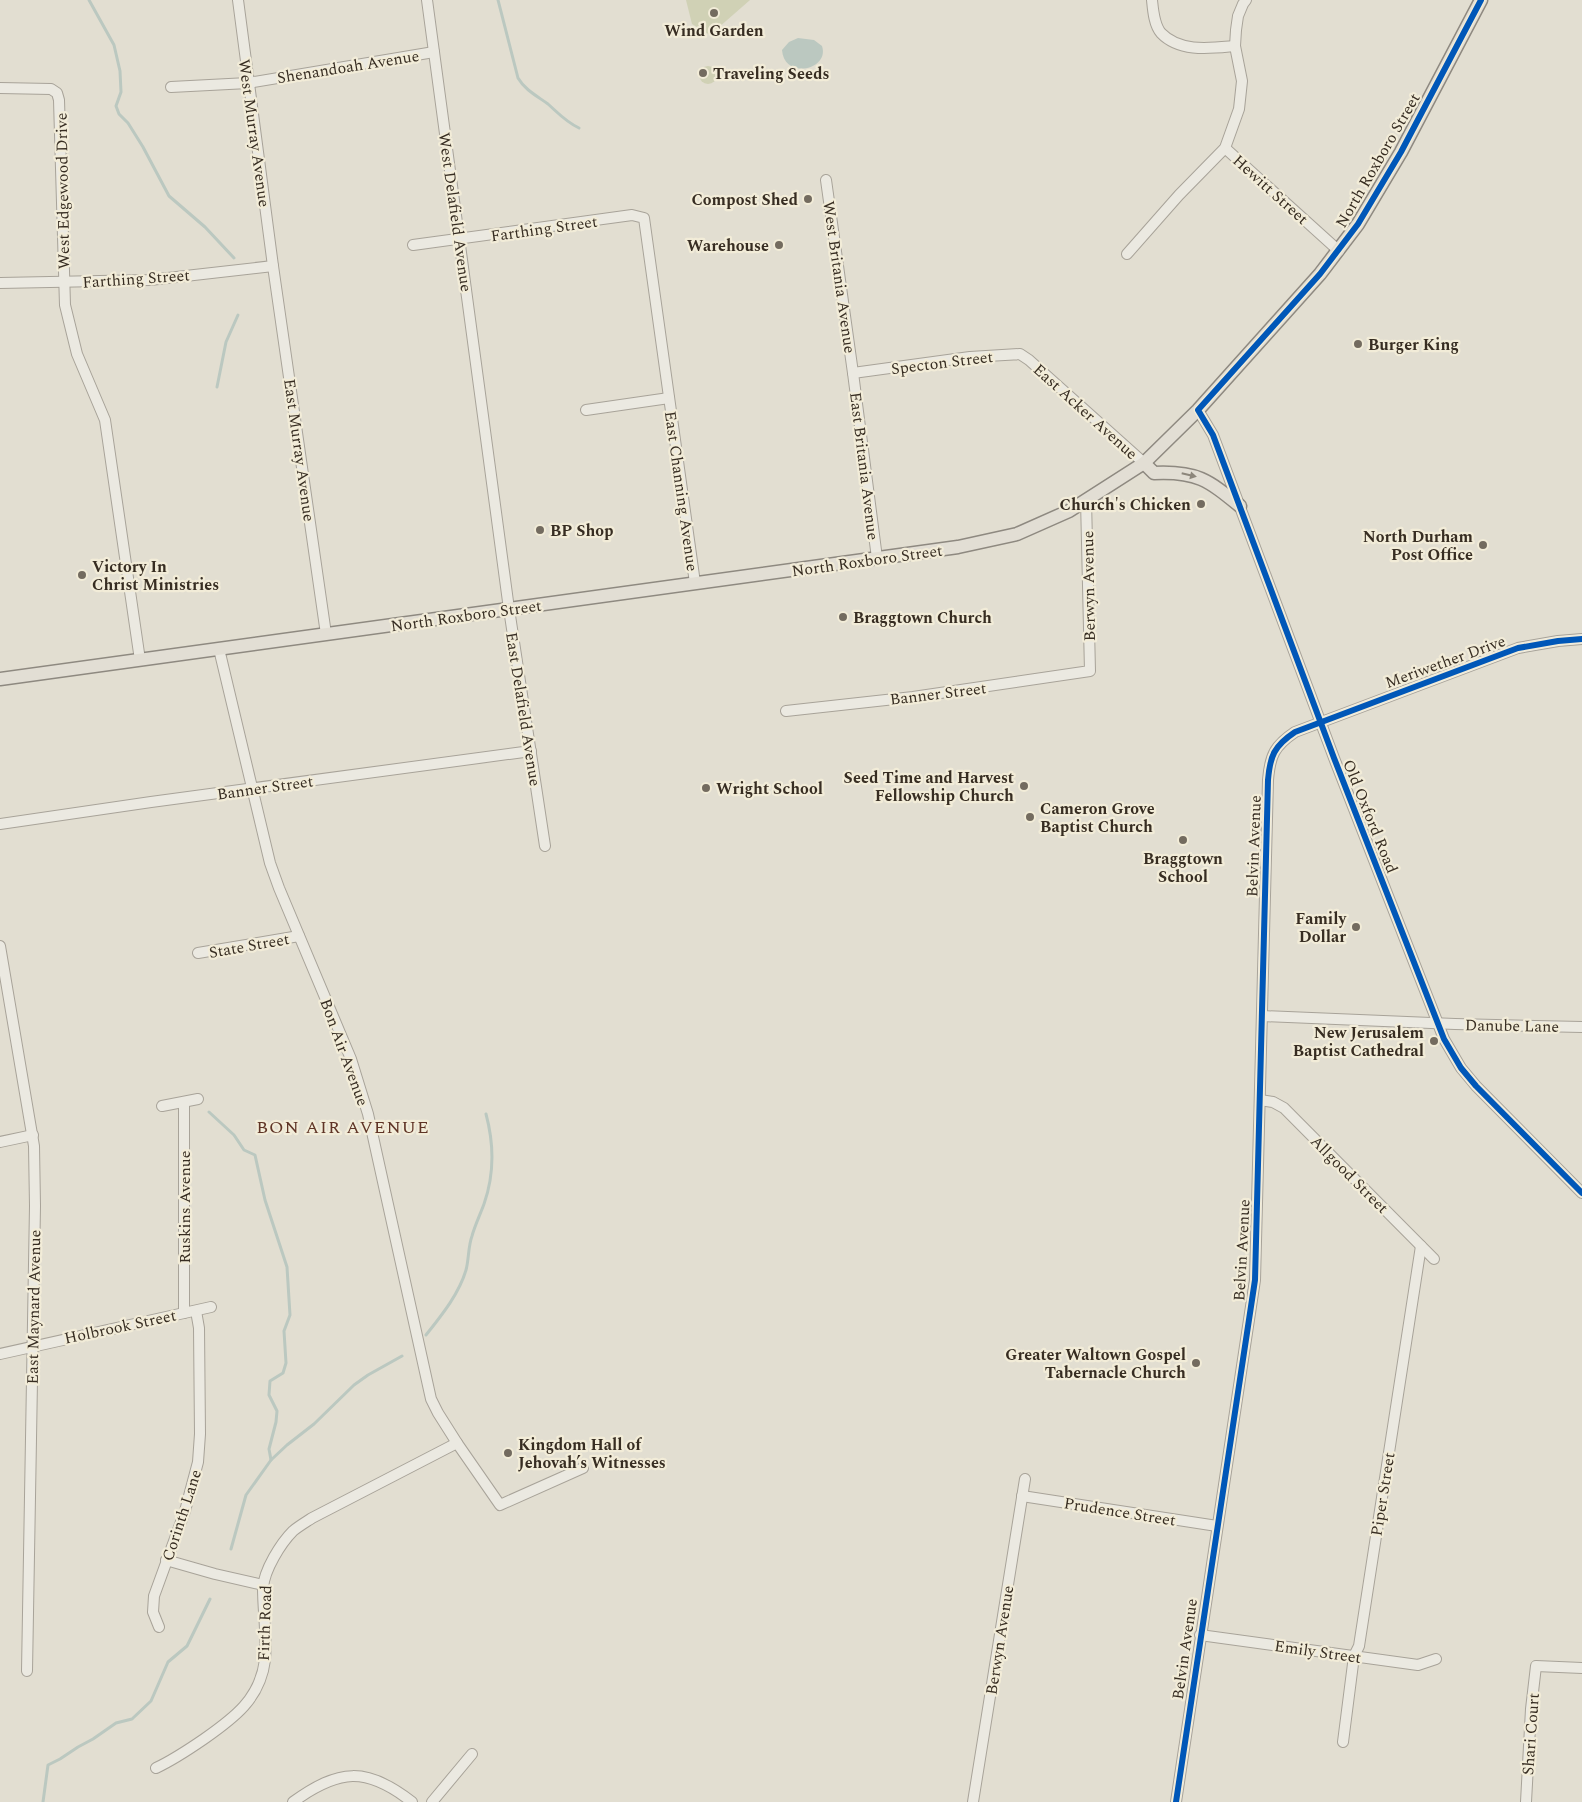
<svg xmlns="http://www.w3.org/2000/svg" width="1582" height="1802" viewBox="0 0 1582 1802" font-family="Spectral,serif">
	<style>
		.green { fill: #d0d1b5 }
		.water { fill: #bbc8c0 }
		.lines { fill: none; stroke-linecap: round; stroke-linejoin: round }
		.stream { stroke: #bbc8c0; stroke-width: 3 }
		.minor-casing { stroke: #a8a399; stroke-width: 12 }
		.major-casing { stroke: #8e8980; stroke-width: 15 }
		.minor { stroke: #ebe9e1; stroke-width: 10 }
		.major { stroke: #e2ded4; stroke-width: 12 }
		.cycleway-casing { stroke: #f2ecd8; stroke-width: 9 }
		.cycleway { stroke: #0057b8; stroke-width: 6 }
		.oneway { fill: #8c867b }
		.poi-dot { fill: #736b5f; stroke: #f2ecd8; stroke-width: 2 }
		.labels { text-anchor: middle; stroke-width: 4.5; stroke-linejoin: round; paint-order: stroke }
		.poi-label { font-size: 16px; font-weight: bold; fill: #372d22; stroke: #f2ecd8; text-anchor: start }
		.street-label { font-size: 16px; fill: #372d22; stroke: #f2ecd8 }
		.neighbourhood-label { font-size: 18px; letter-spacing: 1px; fill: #5f3426; stroke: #f2ecd8 }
	</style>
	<rect width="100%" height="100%" fill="#e2ded1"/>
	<!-- green -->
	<g class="green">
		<path d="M686,0h64l-40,35 -18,-11z"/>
		<circle cx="708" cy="75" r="9"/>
	</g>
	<!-- water -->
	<path class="water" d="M798,38l16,2 8,6c8,24 -38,34 -40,4l7,-8z"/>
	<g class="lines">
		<!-- stream -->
		<g class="stream">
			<path d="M89,0l25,45 6,26 1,21 -5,14 3,8 9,9 15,24 26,49 36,31 29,31"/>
			<path d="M498,0l20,78c7,12 19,18 30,26 10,9 18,18 31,24"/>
			<path d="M217,387l9,-45 12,-27"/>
			<path d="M209,1112l25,23 10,15 11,5 10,45 22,67 3,48 -6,16 2,32 -3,10 -13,8 -1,14 8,16 -1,11 -7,27 2,11"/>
			<path d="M426,1335c15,-19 33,-41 40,-65 3,-11 2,-23 6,-34 3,-11 8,-21 12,-32 11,-31 10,-60 2,-90"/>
			<path d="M231,1549l15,-54 25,-35 16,-15 27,-21 40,-39 14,-10 34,-19"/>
			<path d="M43,1802l5,-37 12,-6 18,-12 15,-8 23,-16 16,-4 19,-18 17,-39 19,-16 23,-47"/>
		</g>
		<defs>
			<g id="minor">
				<path d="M238,0l35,266 53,368"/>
				<path d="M427,0l82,609 36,237"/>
				<path d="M1152,0c1,10 2,25 9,33 19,20 51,15 74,13"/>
				<path d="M171,87l77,-4 186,-31"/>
				<path d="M0,88l51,1 6,4 2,7 6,205 12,49 28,66 35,240"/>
				<path d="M1225,148l114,103"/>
				<path d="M826,180l27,193 24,185"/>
				<path d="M413,245l219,-30 12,3 51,365"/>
				<path d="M1127,254l52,-59 46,-47 14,-39 3,-28 -7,-35 1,-16 2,-14 5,-12 3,-4"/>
				<path d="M0,283l150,-3 123,-14"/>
				<path d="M853,373l117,-16 50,-3 9,6 115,103"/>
				<path d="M586,410l83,-12"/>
				<path d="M1198,410l15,25 121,323 110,281 17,29 15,18 106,107"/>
				<path d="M219,649l51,214 9,25 72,171 17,55 63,285 7,14 19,30 43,62 83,-37"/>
				<path d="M786,711l127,-14 177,-26 -4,-171"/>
				<path d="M0,824l151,-22 380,-51"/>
				<path d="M0,946l34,200 1,60 -8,465"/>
				<path d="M198,953l101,-17"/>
				<path d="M1262,1016l193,8 127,3"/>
				<path d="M1260,1100l13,2 11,6 150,151"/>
				<path d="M184,1102v211"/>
				<path d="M162,1106l36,-7"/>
				<path d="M0,1142l33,-7"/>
				<path d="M0,1354l211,-47"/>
				<path d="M1022,1496l195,30"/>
				<path d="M166,1560l49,14 48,11"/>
				<path d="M159,1627l-6,-15 1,-16 31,-85 13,-49 2,-28 -1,-106 -3,-17"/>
				<path d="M1200,1635l218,30 18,-6"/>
				<path d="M1343,1742l11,-86 5,-10 62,-400"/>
				<path d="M156,1768c17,-8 32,-18 48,-29 30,-21 56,-40 61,-79 2,-24 -2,-49 -2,-72 1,-18 18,-45 30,-57 6,-5 13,-9 19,-13l145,-75"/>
				<path d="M293,1802c46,-33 73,-36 119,0"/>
				<path d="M432,1802l40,-48"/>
				<path d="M973,1802l52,-323"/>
				<path d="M1176,1802l79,-522 13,-500c2,-24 6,-34 27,-48l223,-84 40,-7 24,-2"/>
				<path d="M1526,1802l5,-93 5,-43 46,2"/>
			</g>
			<g id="major">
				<path d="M1144,463l10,10c43,-2 54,7 86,33"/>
				<path d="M0,679l958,-132 59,-13 52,-23 75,-48 54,-53 122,-136 38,-50 43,-72 80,-152"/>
			</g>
		</defs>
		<!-- minor casing -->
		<use href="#minor" class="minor-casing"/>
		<!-- major casing -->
		<use href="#major" class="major-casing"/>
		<!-- minor -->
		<use href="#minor" class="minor"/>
		<!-- major -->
		<use href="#major" class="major"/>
		<defs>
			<g id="cycleway">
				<path d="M1481,0l-80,152 -43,72 -38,50 -122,136 15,25 121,323 110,281 17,29 15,18 106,107"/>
				<path d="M1176,1802l79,-522 13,-500c2,-24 6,-34 27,-48l223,-84 40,-7 24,-2"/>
			</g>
		</defs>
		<!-- cycleway casing -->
		<use href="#cycleway" class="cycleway-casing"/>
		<!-- cycleway -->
		<use href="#cycleway" class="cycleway"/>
	</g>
	<!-- one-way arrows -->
	<defs><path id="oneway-solid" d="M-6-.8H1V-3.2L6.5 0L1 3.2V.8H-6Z" transform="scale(1.25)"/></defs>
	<use class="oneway" href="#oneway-solid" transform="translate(1189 475) rotate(13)"/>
	<!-- markers -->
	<g class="poi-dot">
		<circle cx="714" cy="13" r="5"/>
		<circle cx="703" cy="73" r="5"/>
		<circle cx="808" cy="199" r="5"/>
		<circle cx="779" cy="245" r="5"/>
		<circle cx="1358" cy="344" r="5"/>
		<circle cx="1201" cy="504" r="5"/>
		<circle cx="540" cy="530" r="5"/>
		<circle cx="1483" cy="545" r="5"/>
		<circle cx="82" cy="575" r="5"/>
		<circle cx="843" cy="617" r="5"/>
		<circle cx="1024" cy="786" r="5"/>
		<circle cx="706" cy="788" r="5"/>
		<circle cx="1030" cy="817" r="5"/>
		<circle cx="1183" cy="840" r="5"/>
		<circle cx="1356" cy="927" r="5"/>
		<circle cx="1434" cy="1041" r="5"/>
		<circle cx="1196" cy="1363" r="5"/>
		<circle cx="508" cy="1453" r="5"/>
	</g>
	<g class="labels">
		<!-- poi labels -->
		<g class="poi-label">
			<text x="714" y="36" text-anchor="middle">Wind Garden</text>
			<text x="713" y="79">Traveling Seeds</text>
			<text x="798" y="205" text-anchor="end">Compost Shed</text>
			<text x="769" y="251" text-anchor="end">Warehouse</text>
			<text x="1368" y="350">Burger King</text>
			<text x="1191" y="510" text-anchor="end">Church's Chicken</text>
			<text x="550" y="536">BP Shop</text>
			<text x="1473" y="542" text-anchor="end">North Durham<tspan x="1473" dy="18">Post Office</tspan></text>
			<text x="92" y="572">Victory In<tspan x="92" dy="18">Christ Ministries</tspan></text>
			<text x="853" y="623">Braggtown Church</text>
			<text x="1014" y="783" text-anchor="end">Seed Time and Harvest<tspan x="1014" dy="18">Fellowship Church</tspan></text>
			<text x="716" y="794">Wright School</text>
			<text x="1040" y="814">Cameron Grove<tspan x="1040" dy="18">Baptist Church</tspan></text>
			<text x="1183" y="864" text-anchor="middle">Braggtown<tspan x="1183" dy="18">School</tspan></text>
			<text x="1346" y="924" text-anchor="end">Family<tspan x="1346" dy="18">Dollar</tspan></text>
			<text x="1424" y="1038" text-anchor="end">New Jerusalem<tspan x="1424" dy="18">Baptist Cathedral</tspan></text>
			<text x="1186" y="1360" text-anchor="end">Greater Waltown Gospel<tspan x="1186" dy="18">Tabernacle Church</tspan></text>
			<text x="518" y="1450">Kingdom Hall of<tspan x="518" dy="18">Jehovah’s Witnesses</tspan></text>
		</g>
		<!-- street labels -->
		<g class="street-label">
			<text transform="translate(348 66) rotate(-9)" y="6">Shenandoah Avenue</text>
			<text transform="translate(255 133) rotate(82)" y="6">West Murray Avenue</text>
			<text transform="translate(1377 160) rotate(-60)" y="6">North Roxboro Street</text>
			<text transform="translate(1271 189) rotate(42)" y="6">Hewitt Street</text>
			<text transform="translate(62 191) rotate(-91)" y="6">West Edgewood Drive</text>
			<text transform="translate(456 212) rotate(82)" y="6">West Delafield Avenue</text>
			<text transform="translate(544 228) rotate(-8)" y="6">Farthing Street</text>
			<text transform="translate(840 277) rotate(82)" y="6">West Britania Avenue</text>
			<text transform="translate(136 278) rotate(-4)" y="6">Farthing Street</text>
			<text transform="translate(942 362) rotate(-7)" y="6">Specton Street</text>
			<text transform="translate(1086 411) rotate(42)" y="6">East Acker Avenue</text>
			<text transform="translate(300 450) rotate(82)" y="6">East Murray Avenue</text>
			<text transform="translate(865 466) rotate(83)" y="6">East Britania Avenue</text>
			<text transform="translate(682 491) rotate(82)" y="6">East Channing Avenue</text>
			<text transform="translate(867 560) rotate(-8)" y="6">North Roxboro Street</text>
			<text transform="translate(1088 586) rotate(-91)" y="6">Berwyn Avenue</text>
			<text transform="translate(466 615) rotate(-8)" y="6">North Roxboro Street</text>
			<text transform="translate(1445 661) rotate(-20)" y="6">Meriwether Drive</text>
			<text transform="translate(938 693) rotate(-7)" y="6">Banner Street</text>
			<text transform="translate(524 709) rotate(81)" y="6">East Delafield Avenue</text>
			<text transform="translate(265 787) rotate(-8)" y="6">Banner Street</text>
			<text transform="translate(1371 816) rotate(68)" y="6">Old Oxford Road</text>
			<text transform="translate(1253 846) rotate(-88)" y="6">Belvin Avenue</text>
			<text transform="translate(249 945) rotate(-10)" y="6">State Street</text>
			<text transform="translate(1512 1025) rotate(1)" y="6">Danube Lane</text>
			<text transform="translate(345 1052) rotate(70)" y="6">Bon Air Avenue</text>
			<text transform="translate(1350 1174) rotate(45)" y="6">Allgood Street</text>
			<text transform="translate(184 1207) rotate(-90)" y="6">Ruskins Avenue</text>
			<text transform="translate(1241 1250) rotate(-87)" y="6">Belvin Avenue</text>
			<text transform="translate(33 1307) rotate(-89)" y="6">East Maynard Avenue</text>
			<text transform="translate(120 1326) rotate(-12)" y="6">Holbrook Street</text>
			<text transform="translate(1382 1494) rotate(-81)" y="6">Piper Street</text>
			<text transform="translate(1120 1511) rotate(9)" y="6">Prudence Street</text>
			<text transform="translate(181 1515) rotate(-72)" y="6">Corinth Lane</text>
			<text transform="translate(264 1623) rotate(-88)" y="6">Firth Road</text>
			<text transform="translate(999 1640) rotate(-81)" y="6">Berwyn Avenue</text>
			<text transform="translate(1184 1649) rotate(-82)" y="6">Belvin Avenue</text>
			<text transform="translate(1318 1651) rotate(8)" y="6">Emily Street</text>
			<text transform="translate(1530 1734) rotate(-86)" y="6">Shari Court</text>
		</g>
		<!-- neighbourhood labels -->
		<g class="neighbourhood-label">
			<text x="343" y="1133">BON AIR AVENUE</text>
		</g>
	</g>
</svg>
